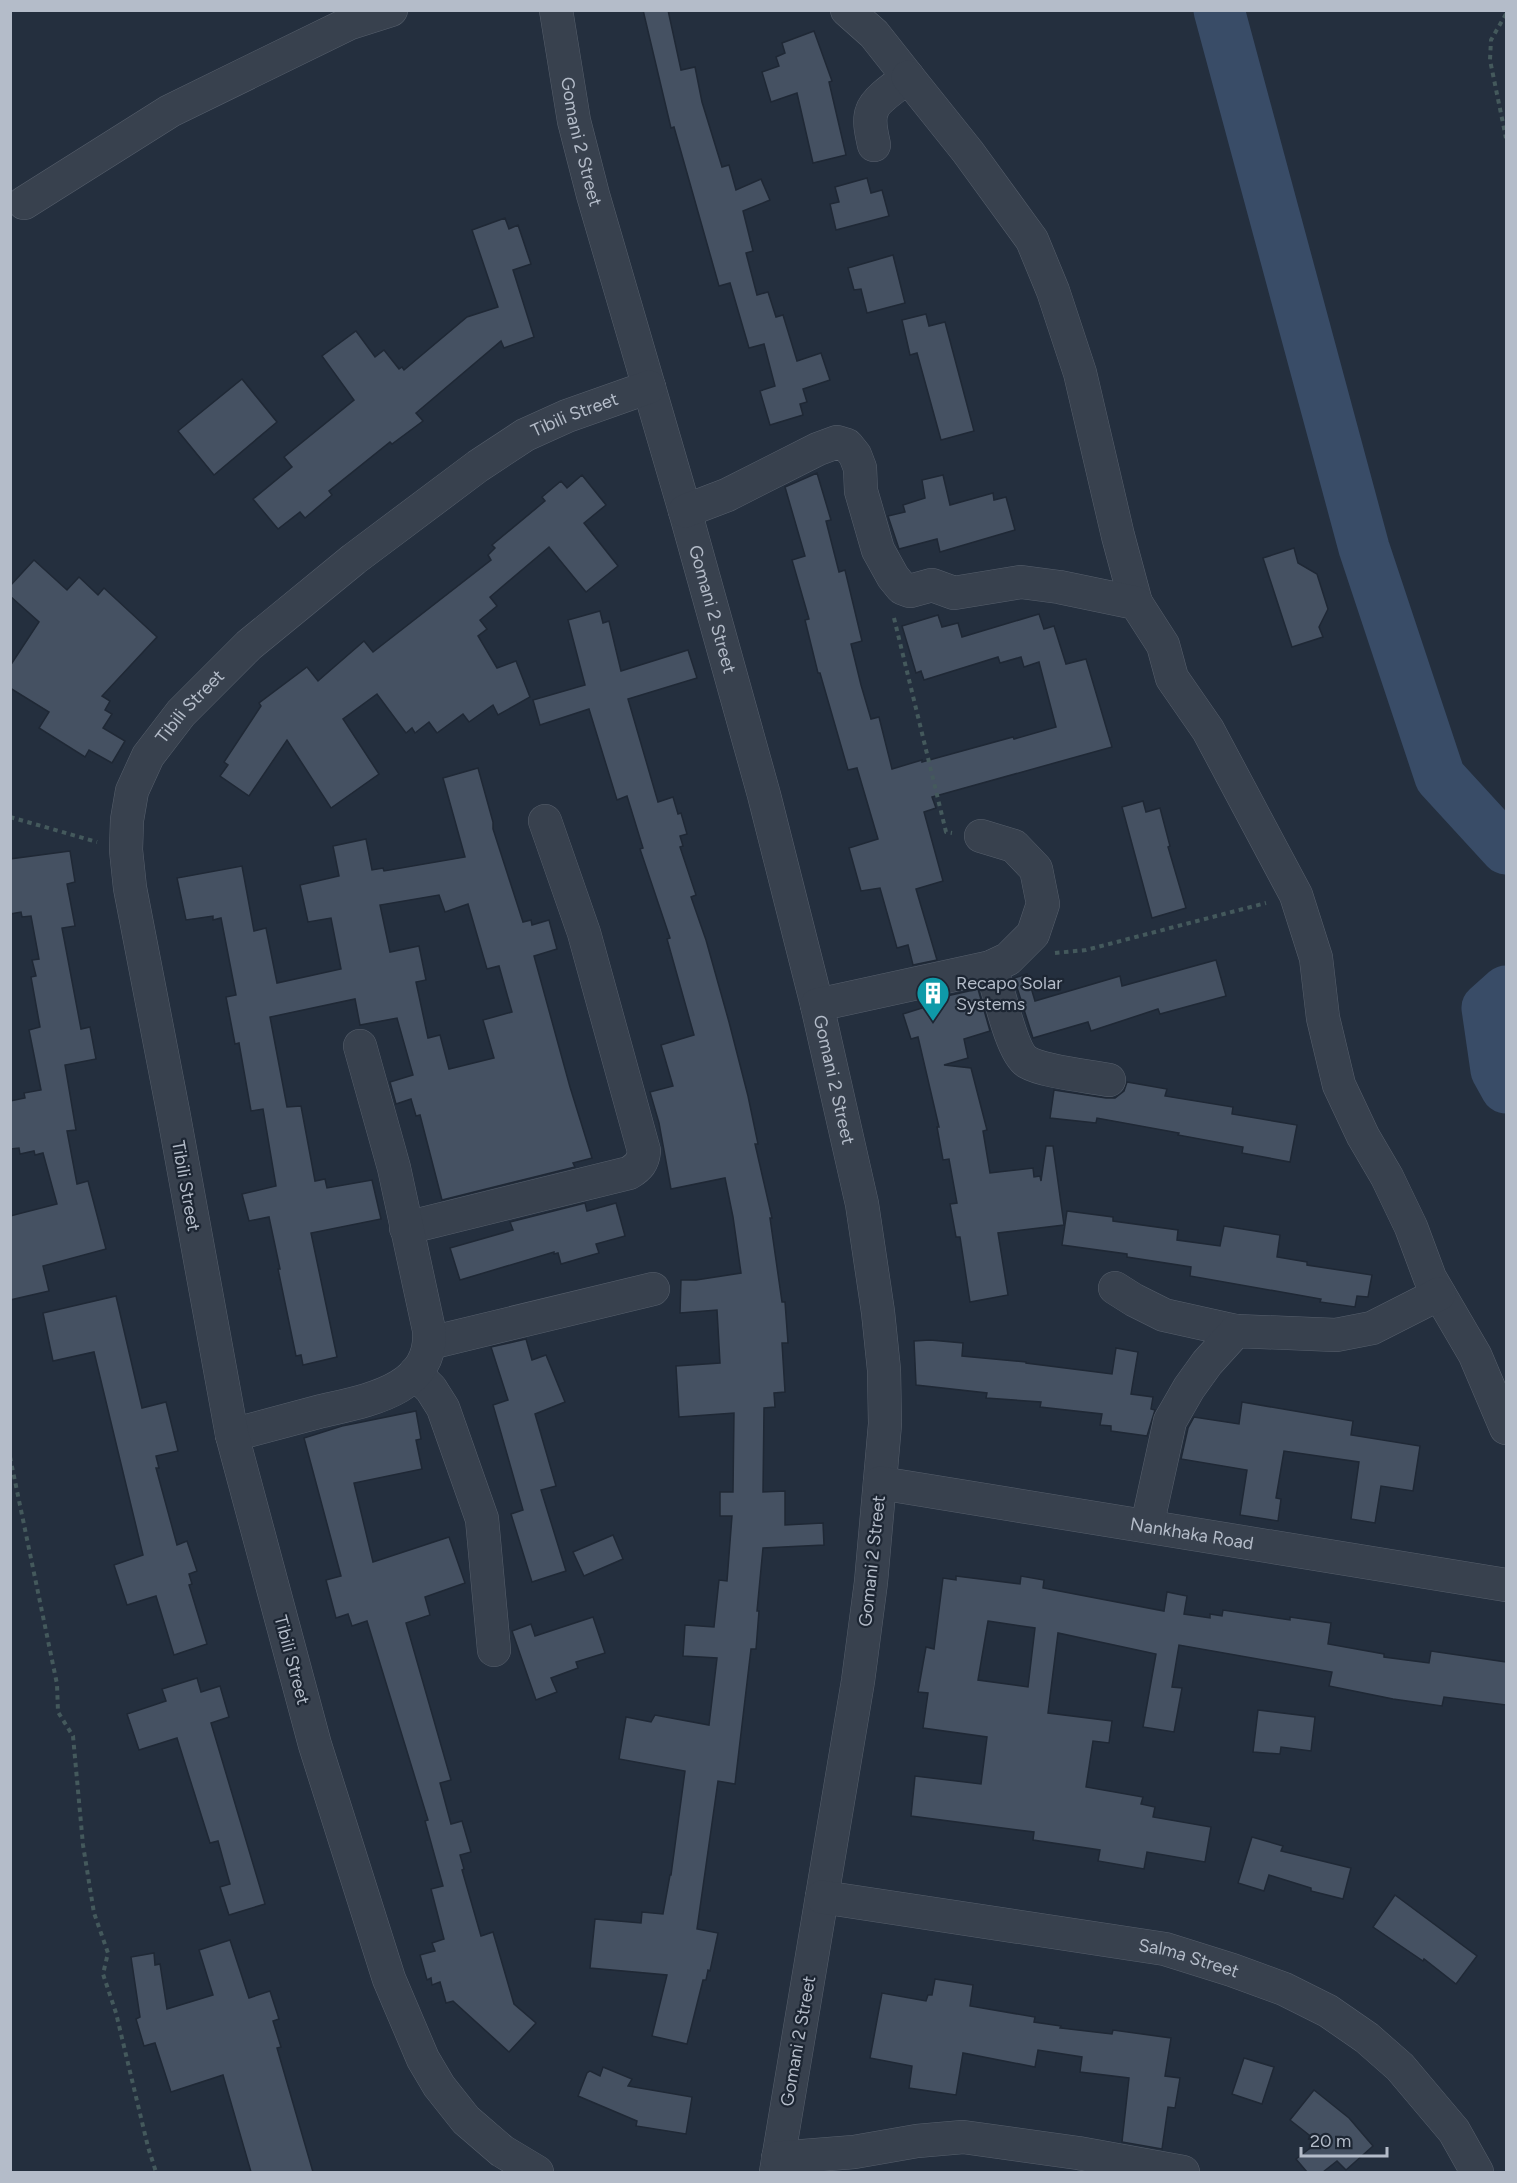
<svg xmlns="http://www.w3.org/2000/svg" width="1517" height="2183" viewBox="0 0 1517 2183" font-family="Figtree,sans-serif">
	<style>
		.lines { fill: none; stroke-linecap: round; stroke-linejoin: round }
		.river { stroke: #394c67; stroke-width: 51 }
		.building { fill: #455162; stroke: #1f2835; stroke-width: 1.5; fill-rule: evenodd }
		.minor-casing { stroke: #565f6c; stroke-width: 34 }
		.path { stroke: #44595c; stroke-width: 4; stroke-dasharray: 4.5 4.5; stroke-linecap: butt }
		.minor { stroke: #38414e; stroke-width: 33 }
		.labels { text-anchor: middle; stroke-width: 4.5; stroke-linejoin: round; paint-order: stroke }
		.street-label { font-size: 18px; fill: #b4bcc9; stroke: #1d2633 }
		.poi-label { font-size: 18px; fill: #b4bcc9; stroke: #1d2633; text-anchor: start }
	</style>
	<rect width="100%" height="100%" fill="#242f3e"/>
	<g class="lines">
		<!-- river -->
		<g class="river">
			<path d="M1219,10l145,538 76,229 66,72"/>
			<path d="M1506,991l-19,17 9,62 10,18"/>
		</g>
	</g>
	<!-- building -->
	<g class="building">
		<path d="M643,10h25l13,60 14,-3 7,35 20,65 7,-2 7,25 25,-11 9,21 -27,11 10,40 -7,2 11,42 11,-3 8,25 7,-2 14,46 24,-8 9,27 -27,9 4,13 -7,2 3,11 -33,10 -10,-34 15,-5 -11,-42 -15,4 -19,-65 -11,3 -45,-159 -3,1z"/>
		<path d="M814,31l18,50 -3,1 17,73 -33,8 -16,-70 -26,9 -9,-30 17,-6 -3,-9 9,-4 -3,-10z"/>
		<path d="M867,178l4,15 11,-3 7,26 -53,14 -6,-26 9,-2 -4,-15z"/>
		<path d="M505,218l4,11 9,-4 13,39 -18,6 21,67 -30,11 -3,-7 -85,72 7,8 -31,23 -2,-2 -61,49 3,4 -27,23 -5,-6 -22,17 -25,-30 39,-32 -8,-10 70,-57 -32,-44 34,-25 19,26 9,-7 15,19 3,-2 2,3 63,-53 31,-10 -26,-77z"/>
		<path d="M893,255l12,48 -38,10 -6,-24 -7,1 -6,-22z"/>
		<path d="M926,314l3,12 16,-4 29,109 -33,9 -24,-87 -7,2 -8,-35z"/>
		<path d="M242,379l35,43 -63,53 -36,-44z"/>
		<path d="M817,473l14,47 -5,1 13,51 6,-2 17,71 -11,3 10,41 10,34 8,-2 13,52 30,-9v2l91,-25 1,2 42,-12 -17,-65 -15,5 -3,-10 -21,6 -2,-6 -74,23 -3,-9 -5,2 -14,-47 36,-11 4,12 16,-4 4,14 77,-23 5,15 10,-3 12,38 20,-5 26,88 -180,50 4,11 -12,4 19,69 -27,8 21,71 -24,5 -5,-20 -11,3 -17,-60 -19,3 -12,-43 29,-9 -21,-71 -9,2 -28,-97h-2l-13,-53 4,-1 -17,-59 13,-4 -20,-69z"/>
		<path d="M582,475l24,30 -22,18 34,43 -32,26 -37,-45 -59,50 7,9 -17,14 7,9 -9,7 19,32 19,-7 14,36 -32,18 -5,-10 -24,17 -6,-8 -26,19 -8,-11 -14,11 -3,-5 -6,5 -29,-39 -34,25 36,55 -48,34 -44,-68 -38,56 -29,-20 8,-11 -4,-3 37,-56 -2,-3 48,-36 11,14 46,-40 9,11 118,-92 -3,-5 7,-7 -3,-3 53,-44 -3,-4 19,-16 6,7z"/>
		<path d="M943,475l7,30 43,-12 1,7 12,-3 9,33 -75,22 -3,-13 -38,10 -11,-33 17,-4 -2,-7 22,-7 -3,-18z"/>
		<path d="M1294,548l4,15 19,11 11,35 -9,18 4,10 -31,10 -29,-89z"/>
		<path d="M34,560l33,30 12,-13 19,18 6,-7 53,49 -55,59 8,5 -5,9 7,4 -9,14 22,13 -13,22 -23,-13 -4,7 -46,-29 10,-16 -39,-24v-22l29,-44 -29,-26v-10z"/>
		<path d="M600,611l3,12 6,-2 12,50 67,-21 9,28 -69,21 30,103 15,-5 5,17 3,-1 6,21 -7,2 3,10 -3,1 16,48 -5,2 15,43 23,82 19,74 10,48h-3l17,74h-2l12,84h3l3,41h-6l3,49 -11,1 1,14 -11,1 -1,84 22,-1v34l38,-2 1,22 -61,3 -6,63h2l-3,38h-5l-16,135 -17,-3 -21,148 21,4 -8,38 -2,-1 -2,10h-3l-16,64 -35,-8 15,-61 -77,-7 5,-49 46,4 1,-11 21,2 7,-39h1l14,-104 -66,-12 7,-42 25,5 4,-7 54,10 8,-67 -34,-2 2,-31 29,2 5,-47 8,1 5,-65h-12v-24h13l1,-79 -55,4 -3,-51 44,-3 -3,-53 -37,3 1,-33h15l45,-7 -8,-56 -8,-39 -54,11 -12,-66 -9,-31 23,-6 -12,-41 33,-10 -27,-96 3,-1 -30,-89 3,-1 -16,-52 -10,4 -28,-91 -49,16 -7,-25 52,-15 -17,-65z"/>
		<path d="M478,768l15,54v7l30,93 8,-2 1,5 17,-5 8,29 -23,7 36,131 22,71 -19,5 2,4 -133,33 -22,-85 -4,1 -5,-17 -15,5 -6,-22 23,-7 -16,-57 -37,7 -5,-26 -85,18 17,90 14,-1 14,75 10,-2 2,9 45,-8 9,39 -70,14 26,124 -34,8 -2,-10 -5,1 -18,-87h2l-11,-52 -20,4 -7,-27 34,-8 -13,-77 -12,2 -12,-68 -4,1 -9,-47 10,-2 -15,-77 -8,2v-4l-27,4 -9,-42 65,-12 12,65 12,-3 11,55 64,-14 -10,-51 -23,4 -8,-37 39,-9 -6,-30 33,-7 6,31 11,-2 1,3 81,-14 -22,-79zM439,895l6,17 23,-8 19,65 12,-3 13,46 -29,8 11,38 -45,11 -9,-34 -12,3 -12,-56 10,-2 -7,-34 -29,6 -10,-47z"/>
		<path d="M1143,801l3,11 14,-4 10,38 -2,1 18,61 -34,10 -30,-111z"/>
		<path d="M70,851l5,31 -8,2 8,42 -13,2 19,101 9,-2 6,32 -31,6 11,65 -9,1 10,53 11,-3 18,68 -63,17 6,25 -39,9v-84l47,-12 -14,-51 -8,2 -1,-4 -14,3 -1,-6 -9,1v-48l15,-3 -1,-5 17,-3 -12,-60 11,-3 -9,-50 5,-1 -4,-16 7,-1 -8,-43 -9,1 -1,-5 -11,2v-55z"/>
		<path d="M1216,960l10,36 -66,18 -2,-5 -67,22 -3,-9 -55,16 -19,-60 13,-4 8,27 85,-25 2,10z"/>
		<path d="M978,989l12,42 -26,8 4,19 -24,7 27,3 16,62 -4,1 7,42 43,-5 1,9 6,-1 1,5 5,-35h7l11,79 -66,8 10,62 -38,7 -10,-65h-4l-6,-33 7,-1 -8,-44 -6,1 -6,-33h2l-21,-90 -7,2 -8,-25 19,-6 -2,-6z"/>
		<path d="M1127,1082l40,7 -2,7 68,11 -1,7 65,11 -7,37 -48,-9 1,-6 -65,-12 1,-2 -82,-15 -1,5 -46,-5 4,-28 52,8h9l9,-7z"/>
		<path d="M585,1203l2,8 29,-8 9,33 -29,8 3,9 -38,11 -3,-11 -4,1v-2l-94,28 -10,-32 63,-18 -3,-8z"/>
		<path d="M1067,1211l46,6v4l65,9 -1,10 43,6 4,-20 56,9 -3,22 30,5v3l65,10 -4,22 -11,-1 -2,11 -35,-5 1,-3 -131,-23 1,-9 -64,-10v-3l-65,-9z"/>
		<path d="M116,1296l26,112 24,-6 12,49 -22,5 3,12h-3l21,77 10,-4 10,30 -8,3 3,10 -3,1 18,59 -33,11 -18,-59 -29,9 -13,-40 29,-10 -49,-203 -41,9 -10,-48z"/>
		<path d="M526,1339l6,21 14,-5 19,47 -30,12 21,72 -15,4 25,81 -34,11 -21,-68 12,-4 -30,-105 15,-5 -17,-53z"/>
		<path d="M930,1340l33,3 -1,13 64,6v1l86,11 4,-26 22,4 -7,42 22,3 -2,12 4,1 -8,26 -36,-5v-5l-11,-1 2,-11 -62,-7 1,-5 -55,-4 1,-5 -71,-8 -2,-44z"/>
		<path d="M1242,1402l111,19 -2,14 69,11 -7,45 -32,-5 -6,37 -24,-4 8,-57 -75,-11 -8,47 5,1 -3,22 -38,-6 7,-45 -66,-11 7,-31 6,-11 45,7z"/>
		<path d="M416,1411l5,28 -5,1 6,29 -68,14 19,79 76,-25 16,46 -40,14 5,18 -24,8 45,157 -11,3 11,41 11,-3 9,31 -11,3 4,14 -2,1 19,66 12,-4 21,72 22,19 -27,29 -56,-51 -7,2 -6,-21 -8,3 -1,-7 -4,2 -7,-25 15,-4 -3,-8 12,-4 -13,-50 12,-3 -18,-65 3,-1 -61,-199 -15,5 -4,-12 -12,4 -10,-38 15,-4 -37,-138 38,-12z"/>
		<path d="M613,1535l10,24 -39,17 -11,-24z"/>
		<path d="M956,1576l64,8 1,-8 23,4 -1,8 121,23 3,-19 20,4 -3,18 26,4v-4l12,2 1,-6 67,10v-3l41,6 -3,21 56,10v3l45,6 2,-12 75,11v43l-62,-8 -2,9 -49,-7 -64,-13 3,-14 -153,-27 -7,42 10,1 -8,44 -31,-5 13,-73 -98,-21 -10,80 64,8 -3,22 -16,-2 -7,46 57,10 -2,7 14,3 -2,10 58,10 -6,35 -58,-10 -3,17 -46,-8 2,-11 -67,-10 1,-8 -123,-16 4,-40 66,8 6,-47 -64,-9 5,-35 -10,-1 8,-45 8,2 9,-71 13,2zM988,1621l47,7 -7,59 -50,-7z"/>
		<path d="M593,1617l12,36 -29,9 2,6 -27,10 6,14 -21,8 -24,-69 19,-7 4,12z"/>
		<path d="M197,1678l4,14 19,-6 9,31 -18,6 54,181 -36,11 -9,-28 10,-3 -12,-43 -8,2 -33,-105 -38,12 -12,-36 39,-13 -4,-12z"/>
		<path d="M1258,1710l57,7 -4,34 -30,-4 -1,7 -27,-2z"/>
		<path d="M1252,1837l31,9 -2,5 70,17 -8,31 -32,-8v-3l-42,-13 -5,16 -26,-8z"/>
		<path d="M1395,1895l82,61 -21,28 -32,-25 -1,2 -50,-34z"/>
		<path d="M230,1940l19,58 21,-7 9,28 -6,2 8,26 -4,1 36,124h-62l-28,-97 -52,17 -16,-49 -11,3 -8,-27 4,-2 -9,-60 23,-4 1,12 5,-1 7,45 46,-14 -14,-45z"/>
		<path d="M935,1979l38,6 -3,21 65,11 -1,5 27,4 -1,2 52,6 1,-4 58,8 -6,38 15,2 -5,30 -7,-1 -6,42 -40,-7 7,-64 -49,-6 2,-15 -44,-7 -3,17 -72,-14 -7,42 -47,-7 3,-22 -42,-8 12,-65 44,8 2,-6h4z"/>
		<path d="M1244,2058l30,9 -12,37 -30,-10z"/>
		<path d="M603,2067l29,12 -4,7 64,11 -6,37 -50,-8 1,-5 -59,-25 9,-23 3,-2 10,5z"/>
		<path d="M1314,2090l35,28 24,28 -27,24 -9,-9 -14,11h-16l-11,-13 22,-17 -28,-22z"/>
	</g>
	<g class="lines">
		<defs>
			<g id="minor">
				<path id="s1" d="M556,10l18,111 19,74 92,316 79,284 53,210 45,199 16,108 6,58 1,54 -14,158 -13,99 -82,491"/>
				<path d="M847,10l27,24 34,43c-9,7 -33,23 -36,34 -4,10 0,24 2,34"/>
				<path d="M908,77l60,75 64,88 21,51 27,82 38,163 18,67"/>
				<path d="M24,203l146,-92 180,-88 41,-13"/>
				<path d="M685,511l42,-16 91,-46 19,-7 10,3 8,10 5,13 1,23 17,59 15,27 9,11 8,3 22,-6 22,8 67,-11 38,5 77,16 27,42 9,33 36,52 88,165 20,63 7,60 16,67 24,51 24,41 24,50 19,51 45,77 31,73"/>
				<path d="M991,967c7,20 20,85 36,95 17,10 61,14 82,18"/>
				<path d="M817,1005l174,-38 17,-8 25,-25 10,-30 -7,-35 -22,-23 -33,-10"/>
				<path d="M406,1228l223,-55c10,-6 14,-11 15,-22l-60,-218 -39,-112"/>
				<path d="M1115,1288l19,12 30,15 72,16"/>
				<path d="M430,1343l223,-54"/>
				<path d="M415,1373l16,16 12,19 39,111 12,131"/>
				<path d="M232,1435c29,-8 57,-15 86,-23 45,-11 116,-20 111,-82l-35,-162 -34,-122"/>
				<path id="s2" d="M880,1483l626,102"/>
				<path d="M1147,1526l23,-105 19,-33 18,-25 29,-32 100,4 36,-7 67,-34"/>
				<path id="s3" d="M822,1897l343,52 67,21 52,19 44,22 39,27 33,29 54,64 23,41"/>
				<path d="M778,2158l76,-6 63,-11 46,-4 115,16 105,19"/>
				<path id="s4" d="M537,2172l-35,-21 -36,-31 -27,-34 -16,-27 -34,-80 -74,-234 -83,-310 -59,-324 -43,-223 -4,-38 1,-30 5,-29 16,-35 33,-43 68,-68 105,-86 124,-93 47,-31 42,-19 82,-29"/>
			</g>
		</defs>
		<!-- minor casing -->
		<use href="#minor" class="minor-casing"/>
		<!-- path -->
		<g class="path">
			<path d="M1506,14l-15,26 -1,20 16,78"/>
			<path d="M894,618l52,214 6,1"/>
			<path d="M10,817l87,25"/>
			<path d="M1055,953l31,-3 180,-47"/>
			<path d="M10,1457l47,227 1,28 15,24 10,109 11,68 14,40 -5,21 13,39 32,134 8,25"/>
		</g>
		<!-- minor -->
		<use href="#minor" class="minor"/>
	</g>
	<!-- icons -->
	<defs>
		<symbol id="building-pin" viewBox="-11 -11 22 30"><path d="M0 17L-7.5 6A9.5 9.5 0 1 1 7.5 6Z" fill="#0f9aa8" stroke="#1d2633"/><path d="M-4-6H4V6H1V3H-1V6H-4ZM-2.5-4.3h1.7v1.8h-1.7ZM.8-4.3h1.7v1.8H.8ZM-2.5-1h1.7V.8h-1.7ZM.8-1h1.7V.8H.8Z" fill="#fff"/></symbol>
	</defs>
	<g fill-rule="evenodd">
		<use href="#building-pin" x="914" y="974" width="38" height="52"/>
	</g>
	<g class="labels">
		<!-- street labels -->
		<g class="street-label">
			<text dy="6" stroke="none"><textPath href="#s1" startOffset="134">Gomani 2 Street</textPath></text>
			<text dy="6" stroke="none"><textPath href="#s4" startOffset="2060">Tibili Street</textPath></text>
			<text dy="6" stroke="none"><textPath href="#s1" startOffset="620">Gomani 2 Street</textPath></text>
			<text dy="6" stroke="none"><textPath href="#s4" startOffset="1574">Tibili Street</textPath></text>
			<text dy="6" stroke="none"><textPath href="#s1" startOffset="1106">Gomani 2 Street</textPath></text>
			<text transform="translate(186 1186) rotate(80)" y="6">Tibili Street</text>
			<text dy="6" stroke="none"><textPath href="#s2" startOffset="316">Nankhaka Road</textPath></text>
			<text transform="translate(872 1561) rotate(-84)" y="6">Gomani 2 Street</text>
			<text transform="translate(292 1660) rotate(75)" y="6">Tibili Street</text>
			<text dy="6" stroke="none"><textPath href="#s3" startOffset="372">Salma Street</textPath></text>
			<text transform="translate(798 2041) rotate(-80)" y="6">Gomani 2 Street</text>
		</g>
		<!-- poi labels -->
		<g class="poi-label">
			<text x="956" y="989">Recapo Solar<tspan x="956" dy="21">Systems</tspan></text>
		</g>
	</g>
	<!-- border -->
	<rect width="1517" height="2183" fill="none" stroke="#b4bcc9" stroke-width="24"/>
	<!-- scale -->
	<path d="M1301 2147v9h86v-9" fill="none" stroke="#b4bcc9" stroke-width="3"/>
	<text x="1310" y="2147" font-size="18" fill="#b4bcc9" stroke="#1d2633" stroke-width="4.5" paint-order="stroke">20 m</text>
</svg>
